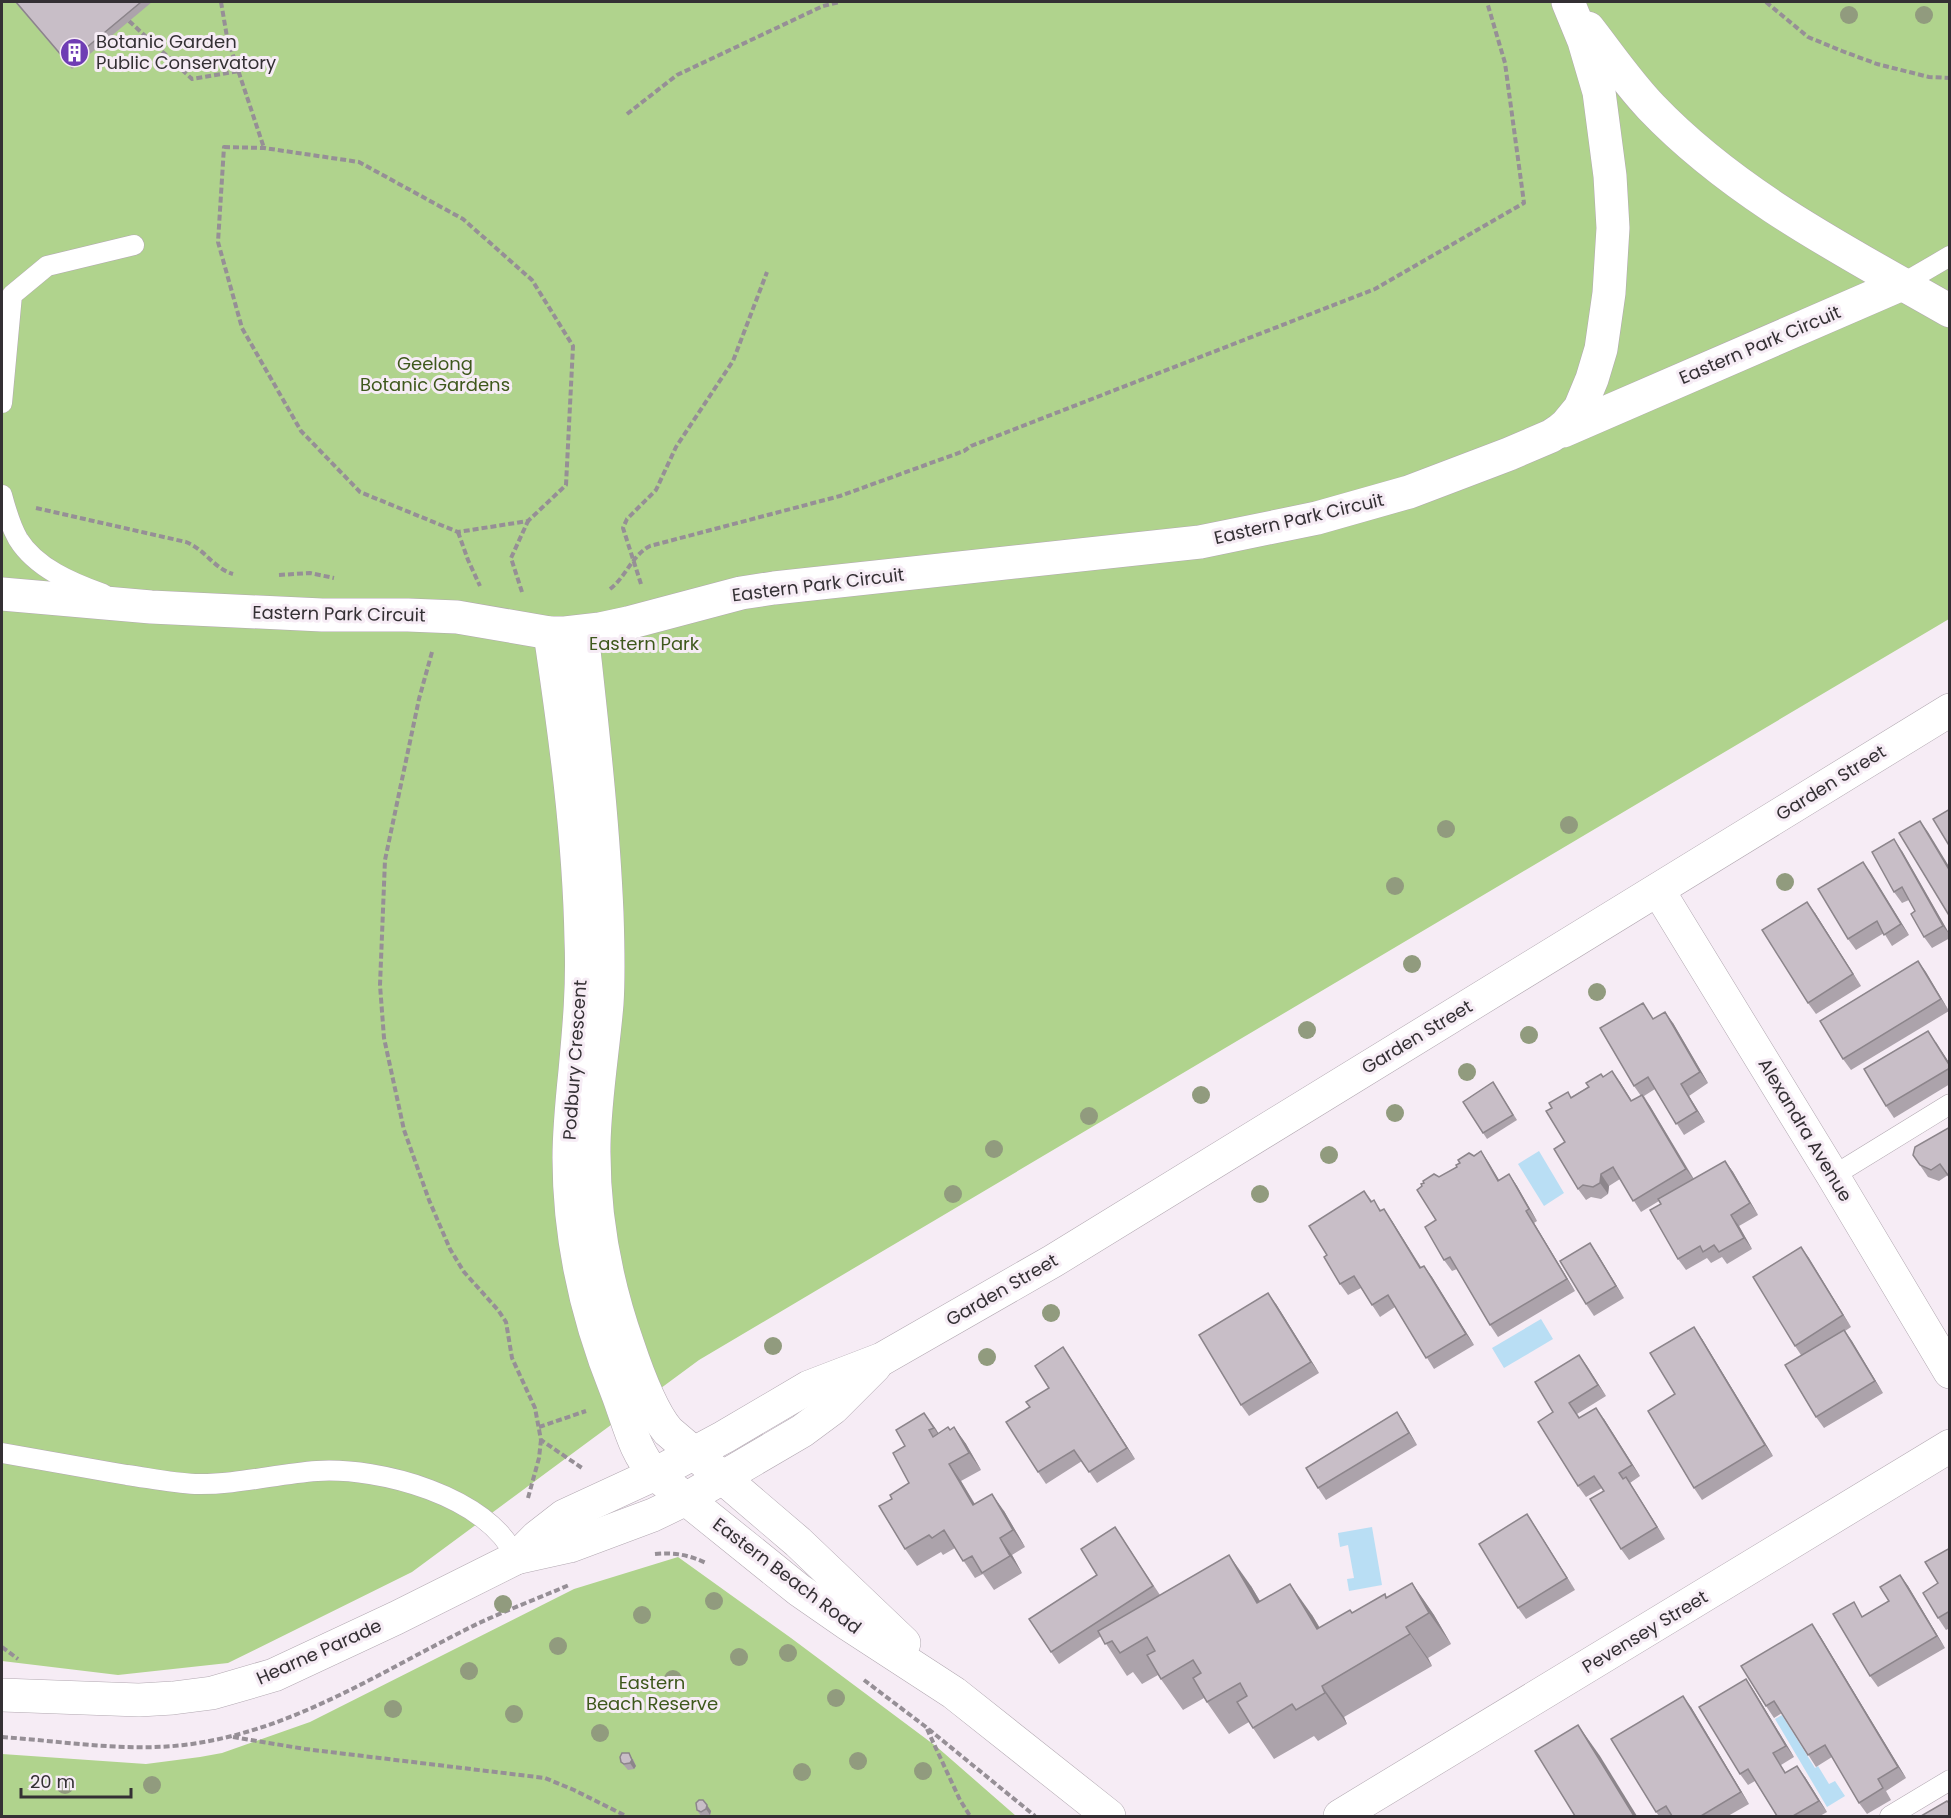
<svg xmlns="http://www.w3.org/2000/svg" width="1951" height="1818" viewBox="0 0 1951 1818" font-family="Poppins,sans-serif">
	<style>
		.green { fill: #b0d38d }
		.water { fill: #b9def4 }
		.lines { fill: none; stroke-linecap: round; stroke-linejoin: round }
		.lane-casing { stroke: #b2a8b1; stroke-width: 21 }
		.street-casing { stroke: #b2a8b1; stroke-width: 34 }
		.path { stroke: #968f96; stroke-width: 4; stroke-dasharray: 6 3; stroke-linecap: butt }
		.lane { stroke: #fff; stroke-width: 20 }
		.street { stroke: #fff; stroke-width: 33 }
		.tree { fill: #919b7e }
		.wall { fill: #aca3ab }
		.shaded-wall { fill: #8c858b }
		.building { fill: #c8bec7; stroke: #8c858b; stroke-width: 1.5 }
		.labels { text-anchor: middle; stroke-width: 6; stroke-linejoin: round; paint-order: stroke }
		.poi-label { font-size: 18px; fill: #343034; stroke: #f6ecf5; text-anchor: start }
		.street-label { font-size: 18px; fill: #343034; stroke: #f6ecf5 }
		.park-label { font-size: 18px; fill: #3e581c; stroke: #f6ecf5 }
	</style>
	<rect width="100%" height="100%" fill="#f6ecf5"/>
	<!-- green -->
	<g class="green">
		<path d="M2,2h1947v617l-1250,741 -287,212 -184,91 -110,12 -116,-14z"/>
		<path d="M678,1557l113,81 146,109 79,69h-1014v-62l144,10 54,-7 22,-4 88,-31 264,-133z"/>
	</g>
	<!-- water -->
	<g class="water">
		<path d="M1539,1151l25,42 -20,13 -26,-42z"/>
		<path d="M1541,1319l12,20 -49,29 -12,-20z"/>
		<path d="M1372,1527l10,58 -33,6 -2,-12 7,-1 -6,-33 -8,2 -2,-14z"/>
		<path d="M1782,1715l33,53 3,-2 11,18 6,-3 10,15 -18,11 -52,-88z"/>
	</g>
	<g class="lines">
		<defs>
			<g id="lane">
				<path d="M1902,284l48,-28"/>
				<path d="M2,403l10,-108 35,-29 87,-21"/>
				<path d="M2,495c4,15 8,30 16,44 18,29 54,44 85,55"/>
				<path d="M1833,1176l117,-72"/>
				<path d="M2,1453c41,7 83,15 125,22 22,3 45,8 68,9 41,1 81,-10 122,-13 62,-4 172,25 199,87"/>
				<path d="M1890,1816l60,-36"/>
			</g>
			<g id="street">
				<path d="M1588,28c21,27 40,55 63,79 84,88 194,144 299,204"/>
				<path d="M1563,431l339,-147"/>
				<path d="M2,594l149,13 171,8h86l49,2 93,16h15l35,-4 28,-6 113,-30 33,-5 426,-46 117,-24 92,-26 100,-38 42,-18 9,-6 6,-5 14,-17 12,-29 9,-30 8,-56 4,-65 -3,-52 -11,-84 -15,-51 -16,-39"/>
				<path d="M582,632c10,93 21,187 25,281 1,30 2,61 0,91 -4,47 -12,93 -13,140 -1,70 11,136 34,201 8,24 24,67 40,86l130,111 106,101"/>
				<path d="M550,633c15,102 29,203 31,307 2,44 -2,88 -6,131 -3,29 -6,58 -6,87 0,80 18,160 48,234 11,28 17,60 38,82l144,116 49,34 106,69 155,123"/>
				<path d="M1658,890l175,286 117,196"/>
				<path d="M516,1558l21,-21 27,-21 91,-42 69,-37 85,-50 73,-28 171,-98 897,-551"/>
				<path d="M2,1695l137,5 34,-2 39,-5 62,-18 122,-57 120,-60 54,-12 83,-31 33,-16 116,-68 31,-23 42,-42"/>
				<path d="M1340,1816l610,-370"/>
			</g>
		</defs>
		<!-- lane casing -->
		<use href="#lane" class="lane-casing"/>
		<!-- street casing -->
		<use href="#street" class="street-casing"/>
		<!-- path -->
		<g class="path">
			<path d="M221,2l6,35 37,111"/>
			<path d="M1766,2l42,35 34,14 35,13 52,13 21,1"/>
			<path d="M129,21l63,58 47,-8"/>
			<path d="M627,114l50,-39 146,-69 17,-4"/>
			<path d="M224,147l40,1 95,14 104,57 69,61 41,66 -7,139 -38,36 -70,11 -98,-40 -59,-61 -59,-103 -24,-86z"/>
			<path d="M36,508l150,34c20,8 27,26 47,32"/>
			<path d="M458,532l10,28 12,26"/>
			<path d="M279,575l31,-2 24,5"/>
			<path d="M641,584l-18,-56 4,-9 29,-29 20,-43 57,-86 34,-89"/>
			<path d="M610,589c16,-12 22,-34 40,-43l190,-50 124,-45 7,-5 404,-157 149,-86 -19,-140 -18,-61"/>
			<path d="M522,592l-11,-34 17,-37"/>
			<path d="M432,652l-13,47 -34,161 -5,125 4,53 20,92 25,70 21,49 14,23 34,38 8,12 6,36 23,50 6,32 41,28"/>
			<path d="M539,1427l47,-16"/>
			<path d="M528,1498l11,-40 2,-18"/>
			<path d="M655,1554c19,-2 34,1 51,9"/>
			<path d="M2,1647l16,12"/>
			<path d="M864,1680l62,47 109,89"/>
			<path d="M927,1729l33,71 10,16"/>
			<path d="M2,1737c59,4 122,15 182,8 108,-13 197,-74 293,-121 30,-14 62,-26 92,-39"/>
			<path d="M233,1737l72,12 240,29 29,12 52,26"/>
		</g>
		<!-- lane -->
		<use href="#lane" class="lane"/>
		<!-- street -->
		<use href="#street" class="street"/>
	</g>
	<!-- trees -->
	<g class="tree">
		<circle cx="1849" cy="15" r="9"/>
		<circle cx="1924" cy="15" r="9"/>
		<circle cx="1569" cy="825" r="9"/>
		<circle cx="1446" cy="829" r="9"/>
		<circle cx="1785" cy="882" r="9"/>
		<circle cx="1395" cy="886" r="9"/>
		<circle cx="1412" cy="964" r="9"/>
		<circle cx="1597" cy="992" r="9"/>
		<circle cx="1307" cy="1030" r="9"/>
		<circle cx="1529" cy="1035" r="9"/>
		<circle cx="1467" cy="1072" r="9"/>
		<circle cx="1201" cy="1095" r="9"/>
		<circle cx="1395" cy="1113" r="9"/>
		<circle cx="1089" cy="1116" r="9"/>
		<circle cx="994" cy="1149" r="9"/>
		<circle cx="1329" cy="1155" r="9"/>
		<circle cx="953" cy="1194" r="9"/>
		<circle cx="1260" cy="1194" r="9"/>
		<circle cx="1051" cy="1313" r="9"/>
		<circle cx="773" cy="1346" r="9"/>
		<circle cx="987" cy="1357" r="9"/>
		<circle cx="714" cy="1601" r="9"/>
		<circle cx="503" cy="1604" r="9"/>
		<circle cx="642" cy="1615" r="9"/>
		<circle cx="558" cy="1646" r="9"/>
		<circle cx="788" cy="1653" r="9"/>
		<circle cx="739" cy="1657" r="9"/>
		<circle cx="469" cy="1671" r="9"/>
		<circle cx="673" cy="1679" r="9"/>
		<circle cx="836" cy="1698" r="9"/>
		<circle cx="393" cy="1709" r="9"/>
		<circle cx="514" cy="1714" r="9"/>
		<circle cx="600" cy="1733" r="9"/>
		<circle cx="858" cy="1761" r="9"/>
		<circle cx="923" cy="1771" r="9"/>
		<circle cx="802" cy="1772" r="9"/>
		<circle cx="65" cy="1785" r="9"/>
		<circle cx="152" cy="1785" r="9"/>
	</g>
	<!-- wall -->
	<g class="wall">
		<path d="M15,2h137l-80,67z"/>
		<path d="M1902,851l48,84v3l-18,10 -8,-11 -9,-26 -6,-11 -7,3 -8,-11z"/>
		<path d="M1863,862l46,73 -17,11 -8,-13 -28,17 -8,-11z"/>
		<path d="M1815,913l46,73 -45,28 -8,-11z"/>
		<path d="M1918,961l31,50 -98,59 -8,-11z"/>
		<path d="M1654,1019l19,4 35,60 -19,13 16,26 -21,13 -29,-46 -11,7 6,10 44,73 31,-18 8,11 25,43 -19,11 13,23 -25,15 -5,-7 -11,6 -4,-5 -21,12 -8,-11 -17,-55 -2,-3 -18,11 -21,-33 -11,7 -1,8 -7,5 -10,-2 -5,3 -8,-11 -13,-47 -13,-34 36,-21 15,-11 17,6 12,19 9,-5 -7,-10z"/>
		<path d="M1936,1042l14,22v20l-56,34 -8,-12z"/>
		<path d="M1493,1082l24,38 -30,19 -24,-37z"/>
		<path d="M1950,1127l-2,48 -9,6 -11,-4 -15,-22z"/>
		<path d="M1481,1151l18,29 10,-6 8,12 20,35 -3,2 41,68 -77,46 -8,-12 -33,-56 -5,2 -8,-11 -8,-40 3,-43 18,-10 3,-4z"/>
		<path d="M1364,1191l8,10 20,20 29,46 3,-1 8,11 42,68 -40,24 -39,-62 -15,10 -19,-29 -13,7 -8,-11 -13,-29z"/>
		<path d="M1801,1247l50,80 -6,4 38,62 -59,35 -8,-11 -15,-62 -6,-9z"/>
		<path d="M1598,1255l26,43 -30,18 -8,-12z"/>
		<path d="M1276,1304l43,69 -70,43 -8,-11z"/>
		<path d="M1702,1339l71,117 -71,44 -8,-12 -19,-94z"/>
		<path d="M1063,1347l72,112 -38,24 -15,-22 -36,23 -8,-12 -8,-65 19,-19z"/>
		<path d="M1579,1355l27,41 -29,18 3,4 24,1 36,57 -10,7 35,56 -36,21 -8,-11 -17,-58 -2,-3 -16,9 -8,-11 -25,-74z"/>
		<path d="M1397,1412l20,33 -91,55 -8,-12z"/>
		<path d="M924,1413l14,20 12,-3 4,-3 12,17 15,26 -20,11 14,23 29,7 21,36 -13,8 10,18 -28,17 -11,-16 -8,4 -20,-30 -12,7 -2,-3 -24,14 -12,-17 -13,-50 17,-16z"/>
		<path d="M1527,1514l48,76 -49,29 -8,-11z"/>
		<path d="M1115,1527l45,68 91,-9 9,15 52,14 8,13 32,-15 33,-19 2,4 25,-15 22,32 17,29 -23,14 4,8 -88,51 3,7 -29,17 -4,-5 -40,23 -25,-37 -20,12 -25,-36 -21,12 -25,-35 -16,9 -9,-12 -6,4 -26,-40 -42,28 -8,-12 46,-77z"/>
		<path d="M1950,1548v80l-4,2 -8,-12v-35z"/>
		<path d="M1900,1575l8,11 37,62 -67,39 -8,-11 -7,-60 26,-15z"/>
		<path d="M1820,1636l86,142 -20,13 5,9 -24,14 -8,-11 -27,-46 -16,10 -34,-54 -8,5 -8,-12z"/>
		<path d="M1746,1679l8,12 40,66 -13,8 5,8 19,4 22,35 -7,4h-43l-22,-35 -7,4 -8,-11z"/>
		<path d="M1691,1707l58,97 -21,12h-69l-3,-4z"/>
		<path d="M633,1759l3,7 -2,3 -6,1 -7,-8z"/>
		<path d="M696,1803l15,8 -1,4 -3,1h-6l-4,-6z"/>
	</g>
	<!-- shaded-wall -->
	<g class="shaded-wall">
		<path d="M1920,821l8,11 22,36v3z"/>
		<path d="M1894,839l8,12 48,84 -7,-9z"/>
		<path d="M1863,862l8,11 38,62 -8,-11z"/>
		<path d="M1807,902l8,11 46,73 -8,-12z"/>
		<path d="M1918,961l8,11 23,39 -8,-12z"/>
		<path d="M1665,1012l8,11 35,60 -8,-11z"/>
		<path d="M1928,1031l22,33v2z"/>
		<path d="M1612,1071l8,11 19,31 -8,-12z"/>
		<path d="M1681,1084l8,12 16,26 -8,-11z"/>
		<path d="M1642,1095l8,11 44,74 -8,-11z"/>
		<path d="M1481,1151l8,12 17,29 -8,-11z"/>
		<path d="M1725,1161l8,11 25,43 -8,-12z"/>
		<path d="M1509,1174l8,12 20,35 -8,-12z"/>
		<path d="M1601,1174l8,12 -1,8 -8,-11z"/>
		<path d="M1384,1209l8,12 36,58 -8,-11z"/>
		<path d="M1526,1211l8,12 41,68 -8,-12z"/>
		<path d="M1731,1215l8,11 13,23 -8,-11z"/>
		<path d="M1590,1243l8,12 26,43 -8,-12z"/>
		<path d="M1801,1247l8,11 42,69 -8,-12z"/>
		<path d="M1424,1266l8,11 42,68 -8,-11z"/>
		<path d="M1268,1293l8,11 43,69 -8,-11z"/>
		<path d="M1694,1327l8,12 71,117 -8,-11z"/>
		<path d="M1844,1330l8,11 31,52 -8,-12z"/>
		<path d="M1063,1347l8,12 64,100 -8,-11z"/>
		<path d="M1579,1355l8,11 19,30 -8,-11z"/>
		<path d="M1596,1408l8,11 36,57 -8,-11z"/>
		<path d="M1397,1412l8,12 12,21 -8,-12z"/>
		<path d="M924,1413l12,16 9,16 -11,-17z"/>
		<path d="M954,1427l12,17 15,26 -12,-17z"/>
		<path d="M949,1464l12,17 24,41 -12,-17z"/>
		<path d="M1626,1477l8,12 31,50 -8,-12z"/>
		<path d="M992,1494l12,17 21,36 -12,-17z"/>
		<path d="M1527,1514l8,12 40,64 -8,-12z"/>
		<path d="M1000,1538l12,17 10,18 -12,-17z"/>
		<path d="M1229,1555l22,31 28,48 -22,-31z"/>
		<path d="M1900,1575l8,11 37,62 -8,-12z"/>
		<path d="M1412,1583l22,32 17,29 -22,-31z"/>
		<path d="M1290,1584l22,31 27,46 -22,-32z"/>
		<path d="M1812,1624l8,12 86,142 -8,-11z"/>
		<path d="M1406,1627l22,31 4,8 -22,-32z"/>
		<path d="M1746,1679l8,12 40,66 -8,-11z"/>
		<path d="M1322,1686l22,31 3,7 -22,-31z"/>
		<path d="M1683,1696l8,11 58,97 -8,-12z"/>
		<path d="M1578,1725l22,31 37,60h-3z"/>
		<path d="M629,1753l7,13 -2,3 -4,-6z"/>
		<path d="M1797,1766l8,11 22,35 -8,-11z"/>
		<path d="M707,1805l4,6 -1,4 -4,-6z"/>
	</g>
	<!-- building -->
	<g class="building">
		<path d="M16,2h125l-73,61z"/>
		<path d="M1950,809v38l-17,-28z"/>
		<path d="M1920,821l30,50v46l-51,-84z"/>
		<path d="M1894,839l49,87 -19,11 -13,-23 4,-3 -13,-24 -8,5 -22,-40z"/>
		<path d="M1863,862l38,62 -17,11 -7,-14 -29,18 -30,-50z"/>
		<path d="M1807,902l46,72 -45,29 -46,-73z"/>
		<path d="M1918,961l23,38 -98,60 -23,-38z"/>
		<path d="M1643,1003l10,16 12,-7 35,60 -19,12 16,27 -21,13 -28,-47 -14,9 -34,-58z"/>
		<path d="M1928,1031l22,35v2l-64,38 -22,-37z"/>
		<path d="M1612,1071l19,30 11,-6 44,74 -53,32 -20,-34 -12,7 -1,9 -7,4 -10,-2 -5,4 -24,-40 11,-7 -19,-31 6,-3 -3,-5 19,-11 3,6 18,-11 -3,-4 15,-9 2,3z"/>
		<path d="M1493,1082l20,33 -30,18 -20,-31z"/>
		<path d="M1950,1127v51l-10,-14 -9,6 -11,-5 -7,-10 2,-8z"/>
		<path d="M1481,1151l17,30 11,-7 20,35 -3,2 41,68 -77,46 -40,-68 -6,3 -19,-33 11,-7 -19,-30 5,-4 -1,-2 3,-1 -1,-2 11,-7 5,3 18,-10 -1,-2 4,-2 -2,-3 11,-7 5,3z"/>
		<path d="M1725,1161l25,42 -19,12 13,23 -25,14 -5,-7 -11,7 -3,-6 -22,13 -28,-49 11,-6 -3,-5z"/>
		<path d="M1364,1191l7,11 3,-2 6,11 4,-2 36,59 4,-2 42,68 -40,24 -38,-63 -16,10 -18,-29 -14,8 -16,-27 3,-2 -18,-29z"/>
		<path d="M1590,1243l26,43 -30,18 -26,-43z"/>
		<path d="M1801,1247l42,68 -48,31 -42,-69z"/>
		<path d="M1268,1293l43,69 -70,43 -42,-70z"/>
		<path d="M1694,1327l71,118 -71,43 -46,-77 27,-17 -25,-41z"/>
		<path d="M1844,1330l31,51 -59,36 -31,-52z"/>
		<path d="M1063,1347l64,101 -38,24 -15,-22 -36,22 -32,-50 24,-15 -4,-5 23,-14 -14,-22z"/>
		<path d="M1579,1355l19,30 -29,18 10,15 17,-10 36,57 -13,8 4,6 3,-2 31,50 -36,22 -31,-50 14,-8 -10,-15 -16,10 -40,-64 15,-10 -18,-30z"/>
		<path d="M1397,1412l12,21 -91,55 -12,-20z"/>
		<path d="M924,1413l10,15 -5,2 4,7 15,-10 2,3 4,-3 15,26 -20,11 24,41 19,-11 21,36 -13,8 10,18 -28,17 -10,-17 -9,5 -19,-31 -12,8 -3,-3 -24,14 -26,-43 13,-7 -2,-4 19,-12 -16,-30 12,-7 -9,-16z"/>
		<path d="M1527,1514l40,64 -49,30 -39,-64z"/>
		<path d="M1115,1527l38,59 -102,66 -22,-33 68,-44 -16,-26z"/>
		<path d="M1950,1548v63l-12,7 -15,-25 15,-10 -13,-21z"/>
		<path d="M1229,1555l28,48 33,-19 27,45 33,-19 2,3 33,-19 1,4 26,-15 17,30 -23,14 4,7 -88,52 3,7 -29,17 -4,-6 -39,24 -16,-26 10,-6 -7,-13 -33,19 -14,-24 8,-5 -8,-13 -32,19 -14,-24 8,-4 -8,-14 -27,16 -8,-12 -7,3 -7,-13z"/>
		<path d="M1900,1575l37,61 -67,40 -37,-62 21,-12 8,15 27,-16 -9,-14z"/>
		<path d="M1812,1624l86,143 -20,12 5,9 -24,15 -34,-58 -17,10 -34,-54 -8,5 -25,-40z"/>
		<path d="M1746,1679l40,67 -13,7 12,20 12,-7 22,35 -26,15h-16l-29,-47 -8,5 -41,-67z"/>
		<path d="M1683,1696l58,96 -40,24h-29l-6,-10 -10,6 -45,-73z"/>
		<path d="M1578,1725l56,91h-59l-40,-65z"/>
		<path d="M622,1753h7l3,7 -2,3 -6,1 -3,-2 -1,-5z"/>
		<path d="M699,1800h4l4,5 -1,4 -5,3 -4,-2 -1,-7z"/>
		<path d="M1947,1801l3,3v12h-29z"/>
	</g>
	<!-- icons -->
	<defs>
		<symbol id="building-disc" viewBox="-11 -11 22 22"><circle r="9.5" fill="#6f3db4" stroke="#f6ecf5"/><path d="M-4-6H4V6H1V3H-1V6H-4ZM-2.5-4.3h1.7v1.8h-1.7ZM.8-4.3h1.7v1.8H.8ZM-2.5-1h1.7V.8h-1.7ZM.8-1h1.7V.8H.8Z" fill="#fff"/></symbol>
	</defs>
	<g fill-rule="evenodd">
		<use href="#building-disc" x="58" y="36" width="33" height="33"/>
	</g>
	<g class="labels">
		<!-- poi labels -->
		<g class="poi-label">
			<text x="96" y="48">Botanic Garden<tspan x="96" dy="21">Public Conservatory</tspan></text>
		</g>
		<!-- street labels -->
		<g class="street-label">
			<text transform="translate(1760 345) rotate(-23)" y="6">Eastern Park Circuit</text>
			<text transform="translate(1299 519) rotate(-13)" y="6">Eastern Park Circuit</text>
			<text transform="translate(818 585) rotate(-7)" y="6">Eastern Park Circuit</text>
			<text transform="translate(339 614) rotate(1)" y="6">Eastern Park Circuit</text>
			<text transform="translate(1831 783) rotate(-32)" y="6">Garden Street</text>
			<text transform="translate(1417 1037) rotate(-31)" y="6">Garden Street</text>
			<text transform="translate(575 1060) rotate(-86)" y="6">Podbury Crescent</text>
			<text transform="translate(1805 1130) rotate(59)" y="6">Alexandra Avenue</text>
			<text transform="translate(1002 1290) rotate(-30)" y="6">Garden Street</text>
			<text transform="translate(787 1576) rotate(37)" y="6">Eastern Beach Road</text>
			<text transform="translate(1645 1632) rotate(-31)" y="6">Pevensey Street</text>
			<text transform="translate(319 1652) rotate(-24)" y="6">Hearne Parade</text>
		</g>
		<!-- park labels -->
		<g class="park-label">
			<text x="435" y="370">Geelong<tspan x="435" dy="21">Botanic Gardens</tspan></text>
			<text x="644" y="650">Eastern Park</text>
			<text x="652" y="1689">Eastern<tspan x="652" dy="21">Beach Reserve</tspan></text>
		</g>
	</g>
	<!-- border -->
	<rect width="1951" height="1818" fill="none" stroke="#343034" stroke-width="6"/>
	<!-- scale -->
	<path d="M21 1788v9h110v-9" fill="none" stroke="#343034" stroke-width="3"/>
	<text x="30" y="1788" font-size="18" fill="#343034" stroke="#f6ecf5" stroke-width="4.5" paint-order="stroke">20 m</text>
</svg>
